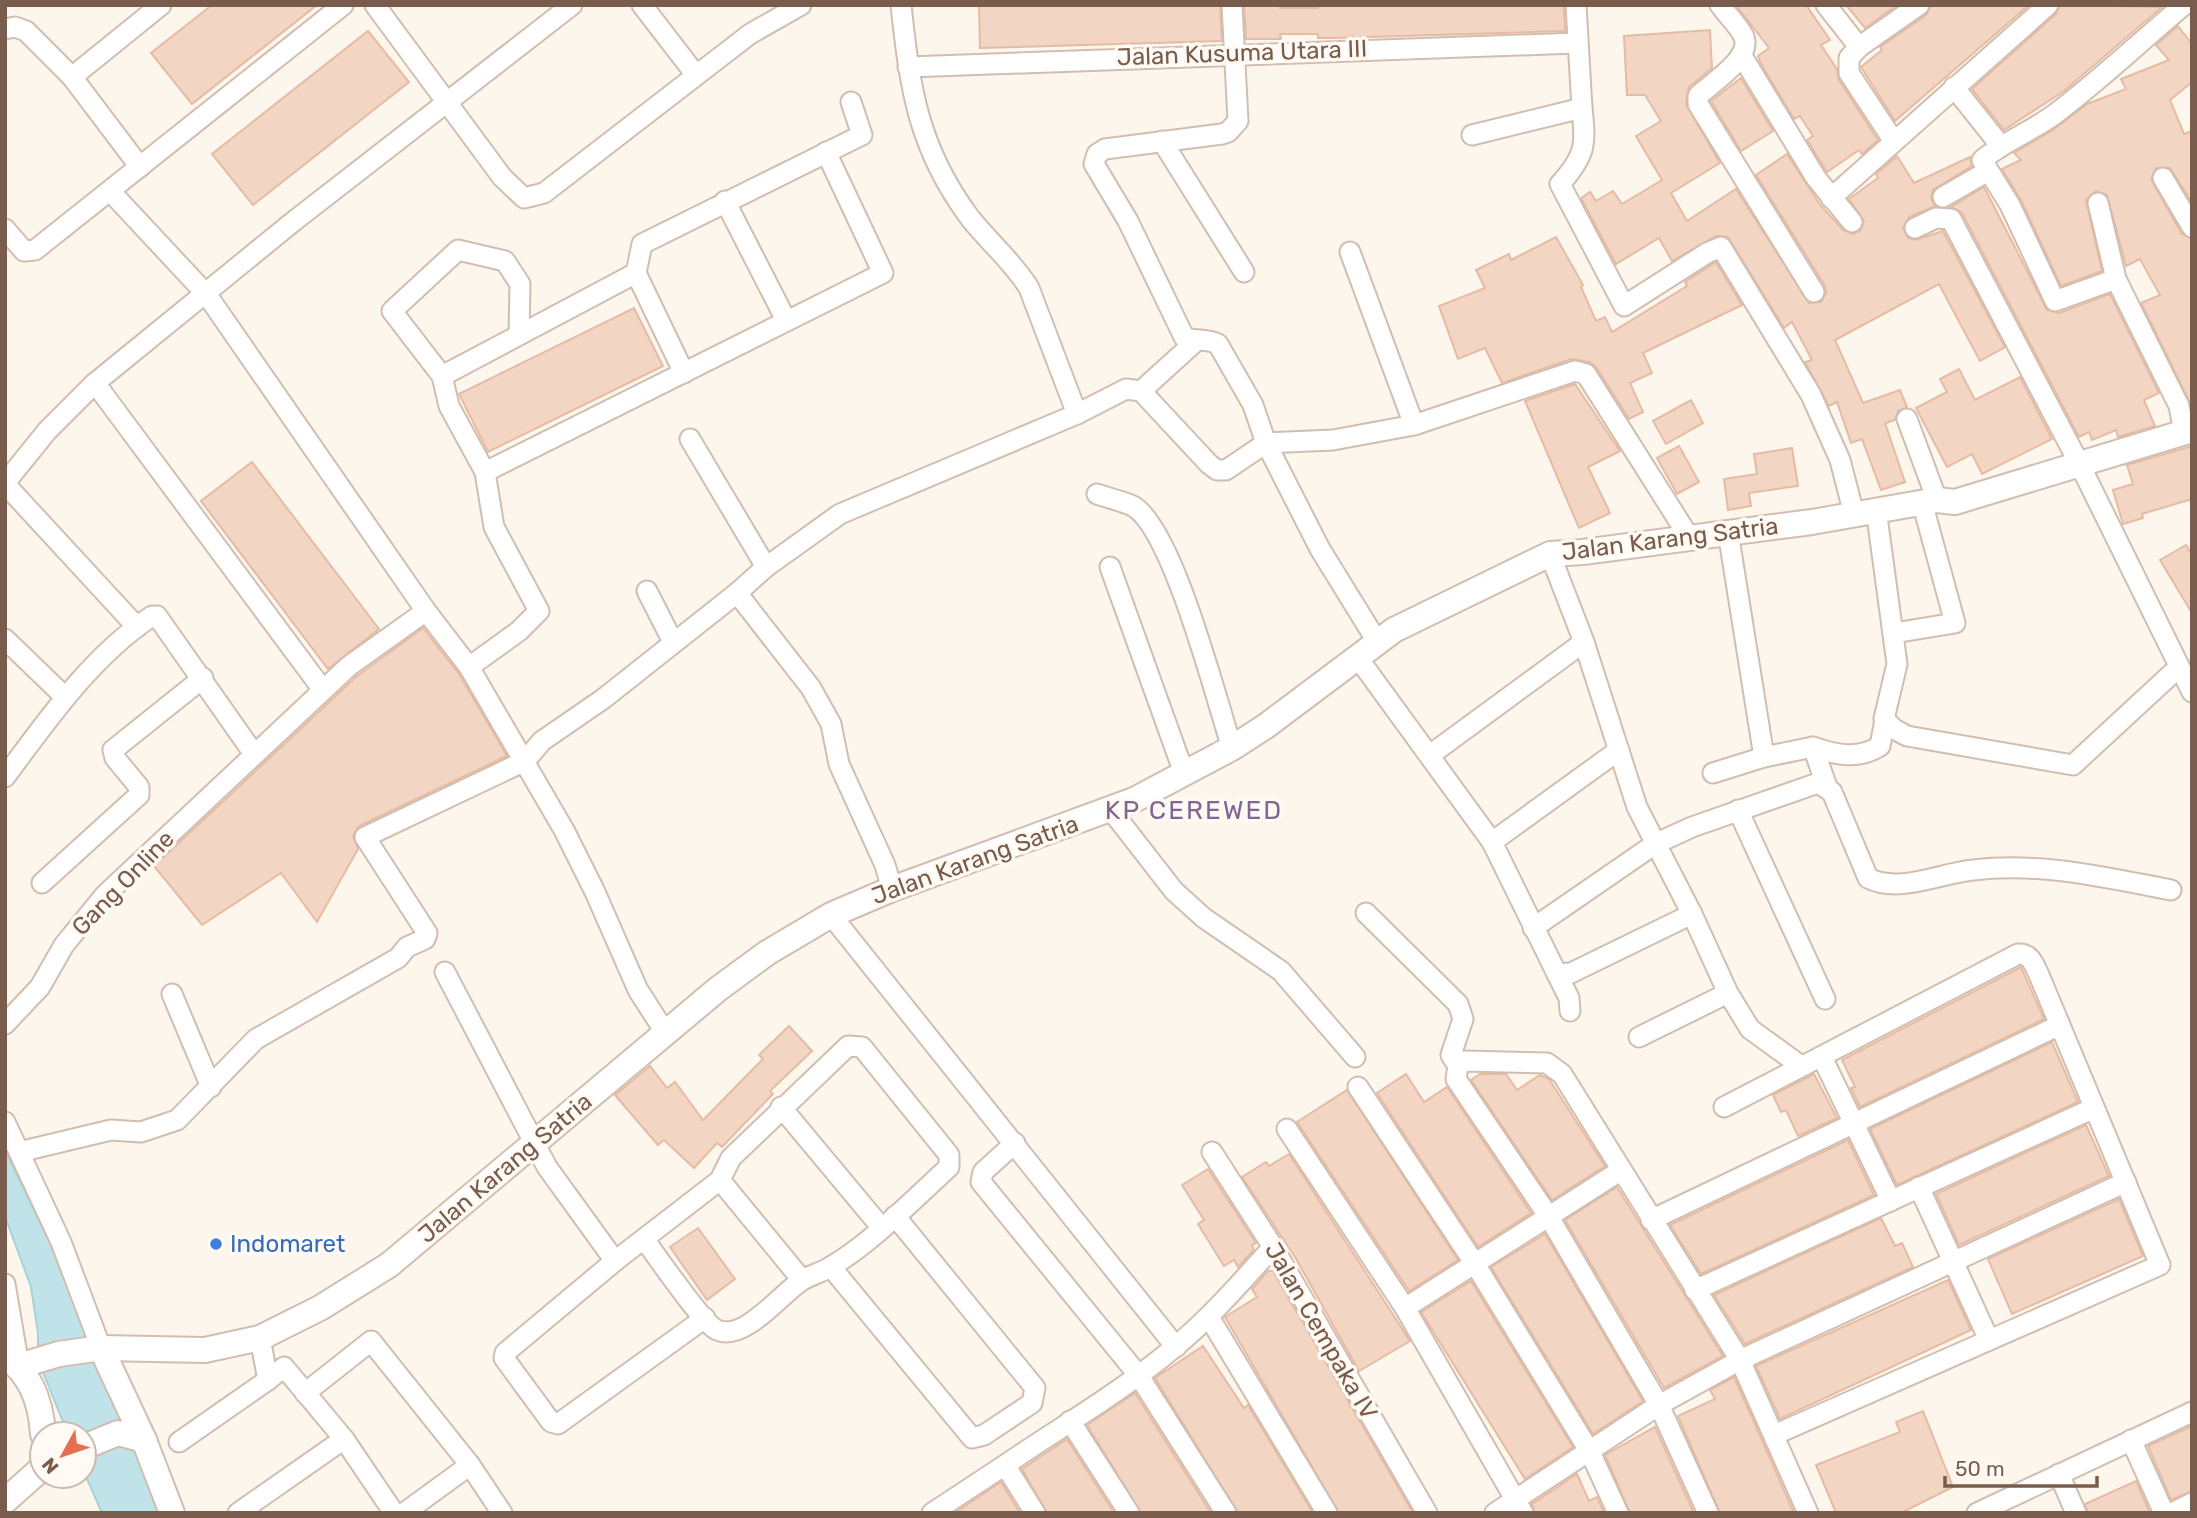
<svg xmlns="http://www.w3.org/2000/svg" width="2197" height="1518" viewBox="0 0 2197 1518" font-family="Rubik,sans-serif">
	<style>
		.water { fill: #bfe3e8; stroke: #a5d3da; stroke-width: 2 }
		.building { fill: #f3d5c3; stroke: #e6bba3; stroke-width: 2 }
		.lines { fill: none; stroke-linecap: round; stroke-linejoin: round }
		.minor-casing { stroke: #d1beb0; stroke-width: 23 }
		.tertiary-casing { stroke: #d1beb0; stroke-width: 28 }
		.minor { stroke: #fff; stroke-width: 19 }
		.tertiary { stroke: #fff; stroke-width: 24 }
		.shop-dot { fill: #3f7fe0; stroke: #fffaf3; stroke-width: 2.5 }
		.labels { text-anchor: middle; stroke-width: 7; stroke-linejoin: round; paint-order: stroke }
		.street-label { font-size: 24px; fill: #7a5c4d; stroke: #fffaf3 }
		.shop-label { font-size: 24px; fill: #366cbe; stroke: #fffaf3; text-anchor: start }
		.neighbourhood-label { font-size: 26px; letter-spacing: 2px; fill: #846695; stroke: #fffaf3 }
	</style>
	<rect width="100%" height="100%" fill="#fdf6ec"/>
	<!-- water -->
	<path class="water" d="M5,1150l96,198 71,165h-70l-18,-41v-38h-16l-30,-74v-27l-7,-46 -26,-71z"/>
	<!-- building -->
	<g class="building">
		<path d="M212,5h105l-125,99 -41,-51z"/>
		<path d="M979,5h241l2,36 -242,7z"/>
		<path d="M1244,5h36v3h38v-3h246l1,26 -230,7h-17v-4h-38l1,5h-35z"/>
		<path d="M1736,5h70l24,35 -9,5 16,24 2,11 39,60 -16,14 -3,-4 -32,22 -20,-32 6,-4 -13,-20 -6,3 -33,-55 -3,-8 11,-8z"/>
		<path d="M1846,5h51l-32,23z"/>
		<path d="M1931,5h98l-134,116 -34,-54 21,-17 -2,-3 46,-32z"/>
		<path d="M2060,5l102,2 -98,84 -60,39 -32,-41 84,-75z"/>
		<path d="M2178,26l14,18v38l-22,18 14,34 8,-3v72l-22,-35h-14l-5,11 30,54 11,6v168l-51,-104 19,-8 -20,-36 -14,7 -19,-71 -11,-4 -10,9 16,71 -41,15 -40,-86 -19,-31 19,-9 -7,-7 39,-23 34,-26 39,-15 -5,-10 48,-19 -13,-15z"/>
		<path d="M1710,30l2,38 -23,19 -3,17 34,59 -49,30 16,28 49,-32 73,114 12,-1 5,-10 -1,-6 -69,-111 31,-21 34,52 22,24 10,4 7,-3 4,-10 -15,-22 29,-21 -2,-4 21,-18 17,27 56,-26 2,9 -39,24 -2,8 4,8 -26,11 -6,11 5,10 7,2 28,-9 62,116 -25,14 -41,-77 -104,56 28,63 37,-13 7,17 -9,4 -3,9 -10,3 20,59 -24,8 -19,-51 -11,4 -14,-41 -8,4 -24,-44 7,-2 -20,-38 -8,6 -56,-91 -12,-1 -44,25 -13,-23 -43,26 -35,-66 9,-6 6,9 17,-10 9,13 40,-24 -26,-44 25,-15 -16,-26h-18l-3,-59z"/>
		<path d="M368,31l41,51 -156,123 -41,-51z"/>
		<path d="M1741,78l32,53 -32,20 -30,-50z"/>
		<path d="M1984,187l63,123 12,3 51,-19 49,99 -15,7 11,26 -37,11 -2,-7 -24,10 -3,-8 -10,5 -117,-224 -11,-6z"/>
		<path d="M1556,237l27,48 -2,2 15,34 9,-4 7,15 75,-46 -2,-4 31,-20 26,43 -99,48 9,20 -22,10 13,29 -14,7 -33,-52 -7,-5 -18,-3 -69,24 -17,-35 -27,11 -19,-53 46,-18 -9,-18 33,-16 2,6z"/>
		<path d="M634,308l29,58 -175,86 -29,-58z"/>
		<path d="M1959,369l16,31 45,-23 32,62 -70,35 -10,-20 -25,13 -31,-59 31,-16 -7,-13z"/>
		<path d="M1575,384l45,67 -32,16 22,46 -31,15 -54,-127z"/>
		<path d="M1691,400l12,23 -37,21 -13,-23z"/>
		<path d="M1679,446l20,36 -22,12 -20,-36z"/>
		<path d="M2192,446v53l-50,15 1,4 -20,6 -10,-34 20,-6 -6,-19z"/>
		<path d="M1792,448l6,38 -49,7 2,13 -23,4 -4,-31 33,-5 -3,-20z"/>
		<path d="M252,462l127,167 -51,40 -127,-168z"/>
		<path d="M2186,545l6,10v58l-32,-53z"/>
		<path d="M423,628l36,46 48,82 -148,70 -6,10 5,13 -41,73 -36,-49 -79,52 -48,-59 203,-190z"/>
		<path d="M2021,967l23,52 -184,88 -9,-19 4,-1 -13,-27z"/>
		<path d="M789,1026l23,25 -42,40 3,3 -51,53 -5,-4 -23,25 -30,-28 -6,5 -43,-50 35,-29 17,22 8,-6 28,38 60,-61 -4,-4z"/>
		<path d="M2052,1042l26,60 -181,83 -27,-56z"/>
		<path d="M1406,1074l18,28 23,-15 84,126 -53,34 -101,-154z"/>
		<path d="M1480,1074h26l11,16 23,-15 9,4 56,87 -53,34 -81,-120z"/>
		<path d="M1814,1074l23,44 -39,18 -12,-26 -5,2 -8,-17z"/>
		<path d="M1347,1090l111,170 -49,31 -112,-169z"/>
		<path d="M2086,1125l23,51 -150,69 -23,-51z"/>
		<path d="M1848,1140l26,55 -173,79 -31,-49z"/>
		<path d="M1289,1154l121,187 -51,30 -64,-114 -53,-80 24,-15 3,4z"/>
		<path d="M1208,1169l48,74 -4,2 2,5 -16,17 -4,-7 -10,6 -26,-42 6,-4 -22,-35z"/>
		<path d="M1617,1187l106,169 -59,32 -99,-168z"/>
		<path d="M2119,1199l24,57 -131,58 -24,-55z"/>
		<path d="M1881,1218l14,28 7,-3 11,24 -168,77 -31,-49z"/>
		<path d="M698,1228l37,51 -28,21 -37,-53z"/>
		<path d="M1545,1234l98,167 -50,33 -102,-167z"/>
		<path d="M1268,1271h5l140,242h-74l-114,-196 32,-20 -5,-8z"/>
		<path d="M1948,1280l23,50 -191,89 -24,-53z"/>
		<path d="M1471,1281l102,166 -48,32 -104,-167z"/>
		<path d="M1203,1346l41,62 4,-3 65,108h-75l-83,-135z"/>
		<path d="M1734,1377l24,54 36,82h-74l-42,-97 37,-17 -5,-9z"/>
		<path d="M1135,1393l76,120h-70l-54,-88z"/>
		<path d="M1923,1411l30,76 -52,26h-65l-20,-48 84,-33 -4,-10z"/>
		<path d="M2192,1426v65l-21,9 -23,-54z"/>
		<path d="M1655,1427l39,86h-64l-25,-58z"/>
		<path d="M1067,1439l47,74h-67l-25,-44z"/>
		<path d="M1577,1474l12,27 8,-4 7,16h-69l-3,-9z"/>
		<path d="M2136,1481l14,32h-62l-3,-9z"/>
		<path d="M1001,1482l19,31h-65z"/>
	</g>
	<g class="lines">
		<defs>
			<g id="minor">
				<path d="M375,5l127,172 22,21 20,-5 206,-159 51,-29"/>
				<path d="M642,5l54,70"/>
				<path d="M901,5c9,84 17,143 69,213 19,24 43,44 59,70l48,126"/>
				<path d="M1232,5l6,116 -10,11 -6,2 -117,15 -8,5 -3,10 34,57 56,116c12,5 22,1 34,7l35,61 13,38 54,106 58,94"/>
				<path d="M1720,5c7,10 19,21 24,32 8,22 -33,46 -46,59v8l116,188"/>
				<path d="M1826,5l33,42 60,-42"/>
				<path d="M5,29l10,-2 11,4 46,46 68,90"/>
				<path d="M1859,47l-10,11v15l44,67"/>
				<path d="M1742,56l74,122 36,44"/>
				<path d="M908,67l669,-24"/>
				<path d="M72,77l89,-72"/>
				<path d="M1954,87l46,58"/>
				<path d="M1582,108c4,37 4,47 -22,76l64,122 83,-53 14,-6 90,148 29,65 14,54"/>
				<path d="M1472,135l110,-27 -6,-103"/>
				<path d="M1162,141l82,131"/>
				<path d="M2163,178l29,49"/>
				<path d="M110,191l97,104 219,316 43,56 95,163 31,62 43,98 27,42"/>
				<path d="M1943,197l45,-26"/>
				<path d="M1831,198l217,-193"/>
				<path d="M725,201l61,119"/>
				<path d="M2098,203l18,76 63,127 5,26"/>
				<path d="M1915,228l21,-10 15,1 129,246 112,227"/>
				<path d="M5,229l19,22 11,-1 308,-245"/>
				<path d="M1350,252l64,173"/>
				<path d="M2116,279l-61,22 -45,-96 -28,-45c23,-19 50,-29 73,-46 45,-34 86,-73 129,-109"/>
				<path d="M684,373l-48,-100 6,-29 220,-109 -11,-33"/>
				<path d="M442,376l194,-103"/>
				<path d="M95,383l228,307"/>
				<path d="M1141,391l54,-49"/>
				<path d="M1907,419l30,81"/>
				<path d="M690,439l76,128"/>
				<path d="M485,472l398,-199 -57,-121"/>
				<path d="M5,483l42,-52 48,-48 199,-162 278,-216"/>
				<path d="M5,484l132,143"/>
				<path d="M1097,494c11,4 25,7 36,12 40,23 83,193 99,242"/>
				<path d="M1876,509l21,155 -13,55 10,10 13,7 166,29 106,-98"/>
				<path d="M1728,532l36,225 49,-10 14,40"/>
				<path d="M1550,554l34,88 53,165 55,107 36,79 22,36 51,37"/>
				<path d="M1110,567l74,206"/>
				<path d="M647,591l26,51"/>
				<path d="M737,593l74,95 20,36 8,40 46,101 7,24"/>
				<path d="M1894,633l61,-10 -33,-121"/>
				<path d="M5,639l60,58"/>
				<path d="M1358,658l134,184 65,132 14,-1 121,-59"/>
				<path d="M469,667l50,-36 20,-20 -45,-84 -9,-55 -36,-66 -7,-30 -50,-65 66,-61 47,11 15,23 -1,50"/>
				<path d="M1813,747c23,8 45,13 67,-1l5,-26"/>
				<path d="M1430,755l154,-113"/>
				<path d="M1713,773l51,-16"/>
				<path d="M5,777c43,-58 86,-120 147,-161h5l97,138"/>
				<path d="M1111,810l63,81 30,27 77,53 74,86"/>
				<path d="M1738,810l87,189"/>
				<path d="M1492,842l127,-92"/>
				<path d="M42,883l97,-88v-8l-24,-29 -2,-8 90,-72"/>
				<path d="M1366,913l92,91 5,15 -12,36 7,11"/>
				<path d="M831,915l345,432"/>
				<path d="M1533,928l122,-84 37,-17 126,-44 14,9 36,86c31,16 73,-5 105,-8 68,-8 131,7 198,20"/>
				<path d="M445,972l102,195 68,94"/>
				<path d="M1557,974l12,24 1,13"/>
				<path d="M172,994l39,93"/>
				<path d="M5,1024l35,-37 24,-42 41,-50 244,-229 77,-55"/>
				<path d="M1639,1037l89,-44"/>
				<path d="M1822,1057l69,144"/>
				<path d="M1358,1087l117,177 115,188 28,61"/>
				<path d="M781,1107l100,120"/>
				<path d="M1724,1107l294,-153c13,-1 16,11 21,21l121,290 -386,170"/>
				<path d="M5,1122l56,120 40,106"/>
				<path d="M1287,1129l118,179 118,205"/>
				<path d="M1015,1143l-32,29 -2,10 158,194 87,137"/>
				<path d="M19,1152l92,-22 30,2 36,-12 79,-81 142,-81 9,-11 18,-8 2,-6 -62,-96 160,-76 17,-20 61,-42 134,-106 29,-26 74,-53 237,-100 49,-25 15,2 68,73 8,6h9l40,-27 67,-3 81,-15 161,-54 11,3 103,163"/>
				<path d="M1212,1152l61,95 154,266"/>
				<path d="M720,1180l82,100"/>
				<path d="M1919,1187l70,153"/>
				<path d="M1651,1220l409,-195"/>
				<path d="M644,1239c12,16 59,85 73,91 27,12 64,-36 84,-49 9,-6 20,-8 29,-14 39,-22 85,-69 119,-100v-12l-87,-108 -14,-1 -117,112 -11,22 -105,81 -110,92 -1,5 47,64 7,2 147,-106"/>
				<path d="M831,1267l141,171 12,-3 48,-32 3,-15 -140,-172"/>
				<path d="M5,1284l14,82"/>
				<path d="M1695,1290l399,-182"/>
				<path d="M1405,1308l215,-137"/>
				<path d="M1209,1317l118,196"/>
				<path d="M260,1338l8,42 16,-13 60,72 50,74"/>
				<path d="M305,1393l66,-52 99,124 32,48"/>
				<path d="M1070,1421l59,92"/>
				<path d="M2131,1440l33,73"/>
				<path d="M179,1442l89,-62"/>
				<path d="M2059,1474l17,39"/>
				<path d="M238,1513l106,-74"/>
				<path d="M404,1513l66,-48"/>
				<path d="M932,1513l73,-48"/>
				<path d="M1035,1513l-30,-48c57,-39 118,-74 171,-119 36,-30 66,-65 97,-99"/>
				<path d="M1495,1513l164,-108 81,-45 386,-178"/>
				<path d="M1708,1513l-49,-108 -110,-188 -93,-138 2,-13 6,-5 83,2 15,11 178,286 68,153"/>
				<path d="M1977,1513l215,-101"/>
				<path d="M2172,1513l20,-10"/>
			</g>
			<g id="tertiary">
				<path d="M101,1348l43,92 28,73"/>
				<path d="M5,1357c27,17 36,47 38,77"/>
				<path d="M19,1366l40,-12 42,-6 104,2 55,-12 60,-30 69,-43 329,-276 49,-36 64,-38 61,-26 242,-89 98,-52 34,-22 128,-96 156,-76 33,-2 229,-30 125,-22 18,2 237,-72"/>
				<path d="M84,1447l34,-14 26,7"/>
				<path d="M5,1501l37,-33"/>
			</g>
		</defs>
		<!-- minor casing -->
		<use href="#minor" class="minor-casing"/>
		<!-- tertiary casing -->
		<use href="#tertiary" class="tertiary-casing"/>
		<!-- minor -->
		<use href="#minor" class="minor"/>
		<!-- tertiary -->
		<use href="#tertiary" class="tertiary"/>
	</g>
	<!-- markers -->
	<circle class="shop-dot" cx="216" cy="1244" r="7"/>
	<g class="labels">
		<!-- street labels -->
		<g class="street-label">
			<text transform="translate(1242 53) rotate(-2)" y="8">Jalan Kusuma Utara III</text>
			<text transform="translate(1670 539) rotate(-7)" y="8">Jalan Karang Satria</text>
			<text transform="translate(975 860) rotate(-20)" y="8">Jalan Karang Satria</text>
			<text transform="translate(123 883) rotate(-46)" y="8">Gang Online</text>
			<text transform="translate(505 1168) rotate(-40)" y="8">Jalan Karang Satria</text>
			<text transform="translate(1321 1331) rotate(60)" y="8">Jalan Cempaka IV</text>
		</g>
		<!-- shop labels -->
		<g class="shop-label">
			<text x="230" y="1252">Indomaret</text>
		</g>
		<!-- neighbourhood labels -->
		<g class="neighbourhood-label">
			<text x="1194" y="819">KP CEREWED</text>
		</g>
	</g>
	<!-- border -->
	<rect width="2197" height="1518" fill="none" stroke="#7a5c4d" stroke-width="14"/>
	<!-- north arrow -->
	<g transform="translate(63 1455) rotate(230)"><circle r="33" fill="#fffaf3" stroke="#cabbb1" stroke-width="2"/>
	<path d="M0-5L12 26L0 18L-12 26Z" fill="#e76f51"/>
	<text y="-10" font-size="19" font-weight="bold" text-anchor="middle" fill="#7a5c4d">N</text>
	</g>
	<!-- scale -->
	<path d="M1945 1476v10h152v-10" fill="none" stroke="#7a5c4d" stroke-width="3.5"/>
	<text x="1955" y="1476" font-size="21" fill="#7a5c4d" stroke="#fffaf3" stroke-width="5" paint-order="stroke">50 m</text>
</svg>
